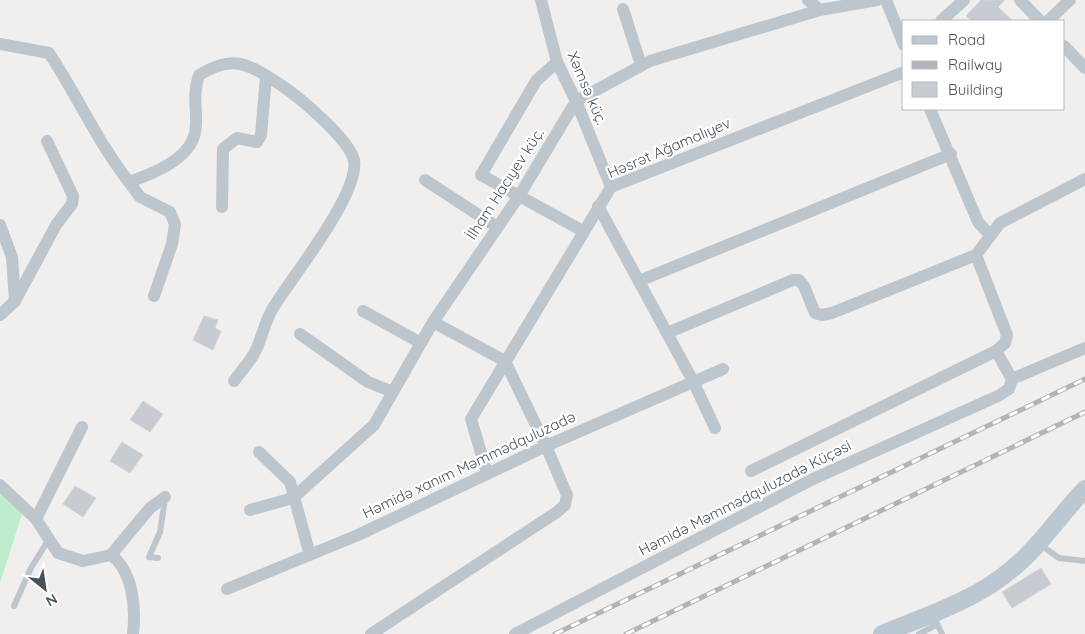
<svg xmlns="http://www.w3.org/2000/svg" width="1085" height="634" viewBox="0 0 1085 634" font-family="Quicksand,sans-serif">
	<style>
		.green { fill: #beedce }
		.building { fill: #c8cbd1; stroke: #d2d5da }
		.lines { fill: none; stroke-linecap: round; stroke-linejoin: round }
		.lane { stroke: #bdc6cd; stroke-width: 6 }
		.street { stroke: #bdc6cd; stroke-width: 12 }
		.secondary { stroke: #bcc8d1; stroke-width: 18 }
		.rail-casing { stroke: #b1b4b8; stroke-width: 5 }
		.rail { stroke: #fff; stroke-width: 3; stroke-dasharray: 9; stroke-linecap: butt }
		.labels { text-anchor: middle; stroke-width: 4.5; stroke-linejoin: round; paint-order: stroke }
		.street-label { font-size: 15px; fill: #47525b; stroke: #fff }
	</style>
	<rect width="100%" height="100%" fill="#f1eeee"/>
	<!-- green -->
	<path class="green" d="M0,489l24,19 -24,75z"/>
	<!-- building -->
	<g class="building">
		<path d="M981,0h24l-7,7 15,14h-41l-6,-5z"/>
		<path d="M204,316l14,4 -3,8 6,3 -8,19 -20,-10z"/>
		<path d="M143,401l20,13 -13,18 -20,-12z"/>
		<path d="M122,442l21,13 -13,18 -20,-12z"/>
		<path d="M75,486l21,12 -13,19 -20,-13z"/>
		<path d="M1041,568l10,16 -39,24 -10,-16z"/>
	</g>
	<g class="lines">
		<!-- lane -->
		<g class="lane">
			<path d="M1039,544l20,14 26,3"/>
			<path d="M158,558l-9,-1 11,-25 5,-33"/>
			<path d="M14,606l17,-38 18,-29"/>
			<path d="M933,615l9,19"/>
			<path d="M919,634l17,-9"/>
		</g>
		<!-- street -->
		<g class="street">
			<path d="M541,0l16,62 19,39 35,86"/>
			<path d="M808,0l12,10"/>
			<path d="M886,0l18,45"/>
			<path d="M1020,0l20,21"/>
			<path d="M623,9l18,56"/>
			<path d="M941,21l23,-21"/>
			<path d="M1048,21l22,-21"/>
			<path d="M0,44l49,9c28,42 49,90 80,129 23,-8 60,-22 66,-49 4,-19 -4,-35 4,-58 36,-22 50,-10 82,10 18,12 68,54 73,75 6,34 -63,118 -81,148 -8,13 -11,29 -17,42 -5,11 -15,21 -22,31"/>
			<path d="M1064,46l21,22"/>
			<path d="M557,62l-21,19 -55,94 102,56"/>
			<path d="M930,109l48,113 12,13"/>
			<path d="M425,180l72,47"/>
			<path d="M129,182l11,15 30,15 5,12 -3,20 -18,52"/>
			<path d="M598,206l95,175 22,47"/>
			<path d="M222,207l1,-58 14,-11 20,4 4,-7 5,-59"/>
			<path d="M0,225l12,32 3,44"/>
			<path d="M639,281l312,-127"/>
			<path d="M363,311l58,32"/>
			<path d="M0,315l15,-14 41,-76 16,-21 1,-8 -26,-55"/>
			<path d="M667,333l126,-53h6l5,6 11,27 7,2 10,-2 144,-58 24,-32 85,-44"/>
			<path d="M300,334l68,48 25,10"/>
			<path d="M1012,379l73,-31"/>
			<path d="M259,452l31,30 20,73"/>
			<path d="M751,471l245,-120 9,-8 2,-8 -31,-80"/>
			<path d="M487,473l-16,-54 140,-232 293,-115"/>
			<path d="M0,485l36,34 22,34 25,8 28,-6"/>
			<path d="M250,510l43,-12 81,-73 59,-103 86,-126 57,-95 74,-40 170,-51 57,-10"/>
			<path d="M36,519l46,-92"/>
			<path d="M111,555c22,16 25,53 22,79"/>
			<path d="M111,555l39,-47 15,-11"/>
			<path d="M227,589l131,-54 188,-89 177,-77"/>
			<path d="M371,634l186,-122 8,-7 2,-10 -21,-49 -41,-85 -72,-39"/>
			<path d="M515,634l298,-155 185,-83 11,-7 3,-10 -16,-28"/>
		</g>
		<!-- secondary -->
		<path class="secondary" d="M882,634c44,-18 94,-34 130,-65 28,-23 48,-54 73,-80"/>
		<defs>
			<g id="rail">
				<path d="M555,634l530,-255"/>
				<path d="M626,634l459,-222"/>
			</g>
		</defs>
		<!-- rail casing -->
		<use href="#rail" class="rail-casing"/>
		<!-- rail -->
		<use href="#rail" class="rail"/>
	</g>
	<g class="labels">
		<!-- street labels -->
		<g class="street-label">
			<text transform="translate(587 88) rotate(67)" y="5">Xəmsə küç.</text>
			<text transform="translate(669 148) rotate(-23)" y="5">Həsrət Ağamalıyev</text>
			<text transform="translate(505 184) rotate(-57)" y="5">İlham Hacıyev küç.</text>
			<text transform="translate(469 465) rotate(-25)" y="5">Həmidə xanım Məmmədquluzadə</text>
			<text transform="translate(745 498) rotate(-27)" y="5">Həmidə Məmmədquluzadə Küçəsi</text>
		</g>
	</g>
	<!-- legend -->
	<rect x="902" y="20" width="162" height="90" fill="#ffffff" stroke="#b5babd"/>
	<rect x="912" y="36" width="25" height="8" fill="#bcc8d1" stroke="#b5babd"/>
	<text x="948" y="45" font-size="15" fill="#47525b">Road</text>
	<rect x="912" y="61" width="25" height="8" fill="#b1b4b8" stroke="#b5babd"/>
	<text x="948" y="70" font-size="15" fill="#47525b">Railway</text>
	<rect x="912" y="82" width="25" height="15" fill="#c8cbd1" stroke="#b5babd"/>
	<text x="948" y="95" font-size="15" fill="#47525b">Building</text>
	<!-- north arrow -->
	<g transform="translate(45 589) rotate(150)" stroke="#ffffff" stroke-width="4" paint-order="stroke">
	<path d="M0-4L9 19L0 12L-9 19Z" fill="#47525b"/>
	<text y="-8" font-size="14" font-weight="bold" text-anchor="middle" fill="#47525b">N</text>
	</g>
</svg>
